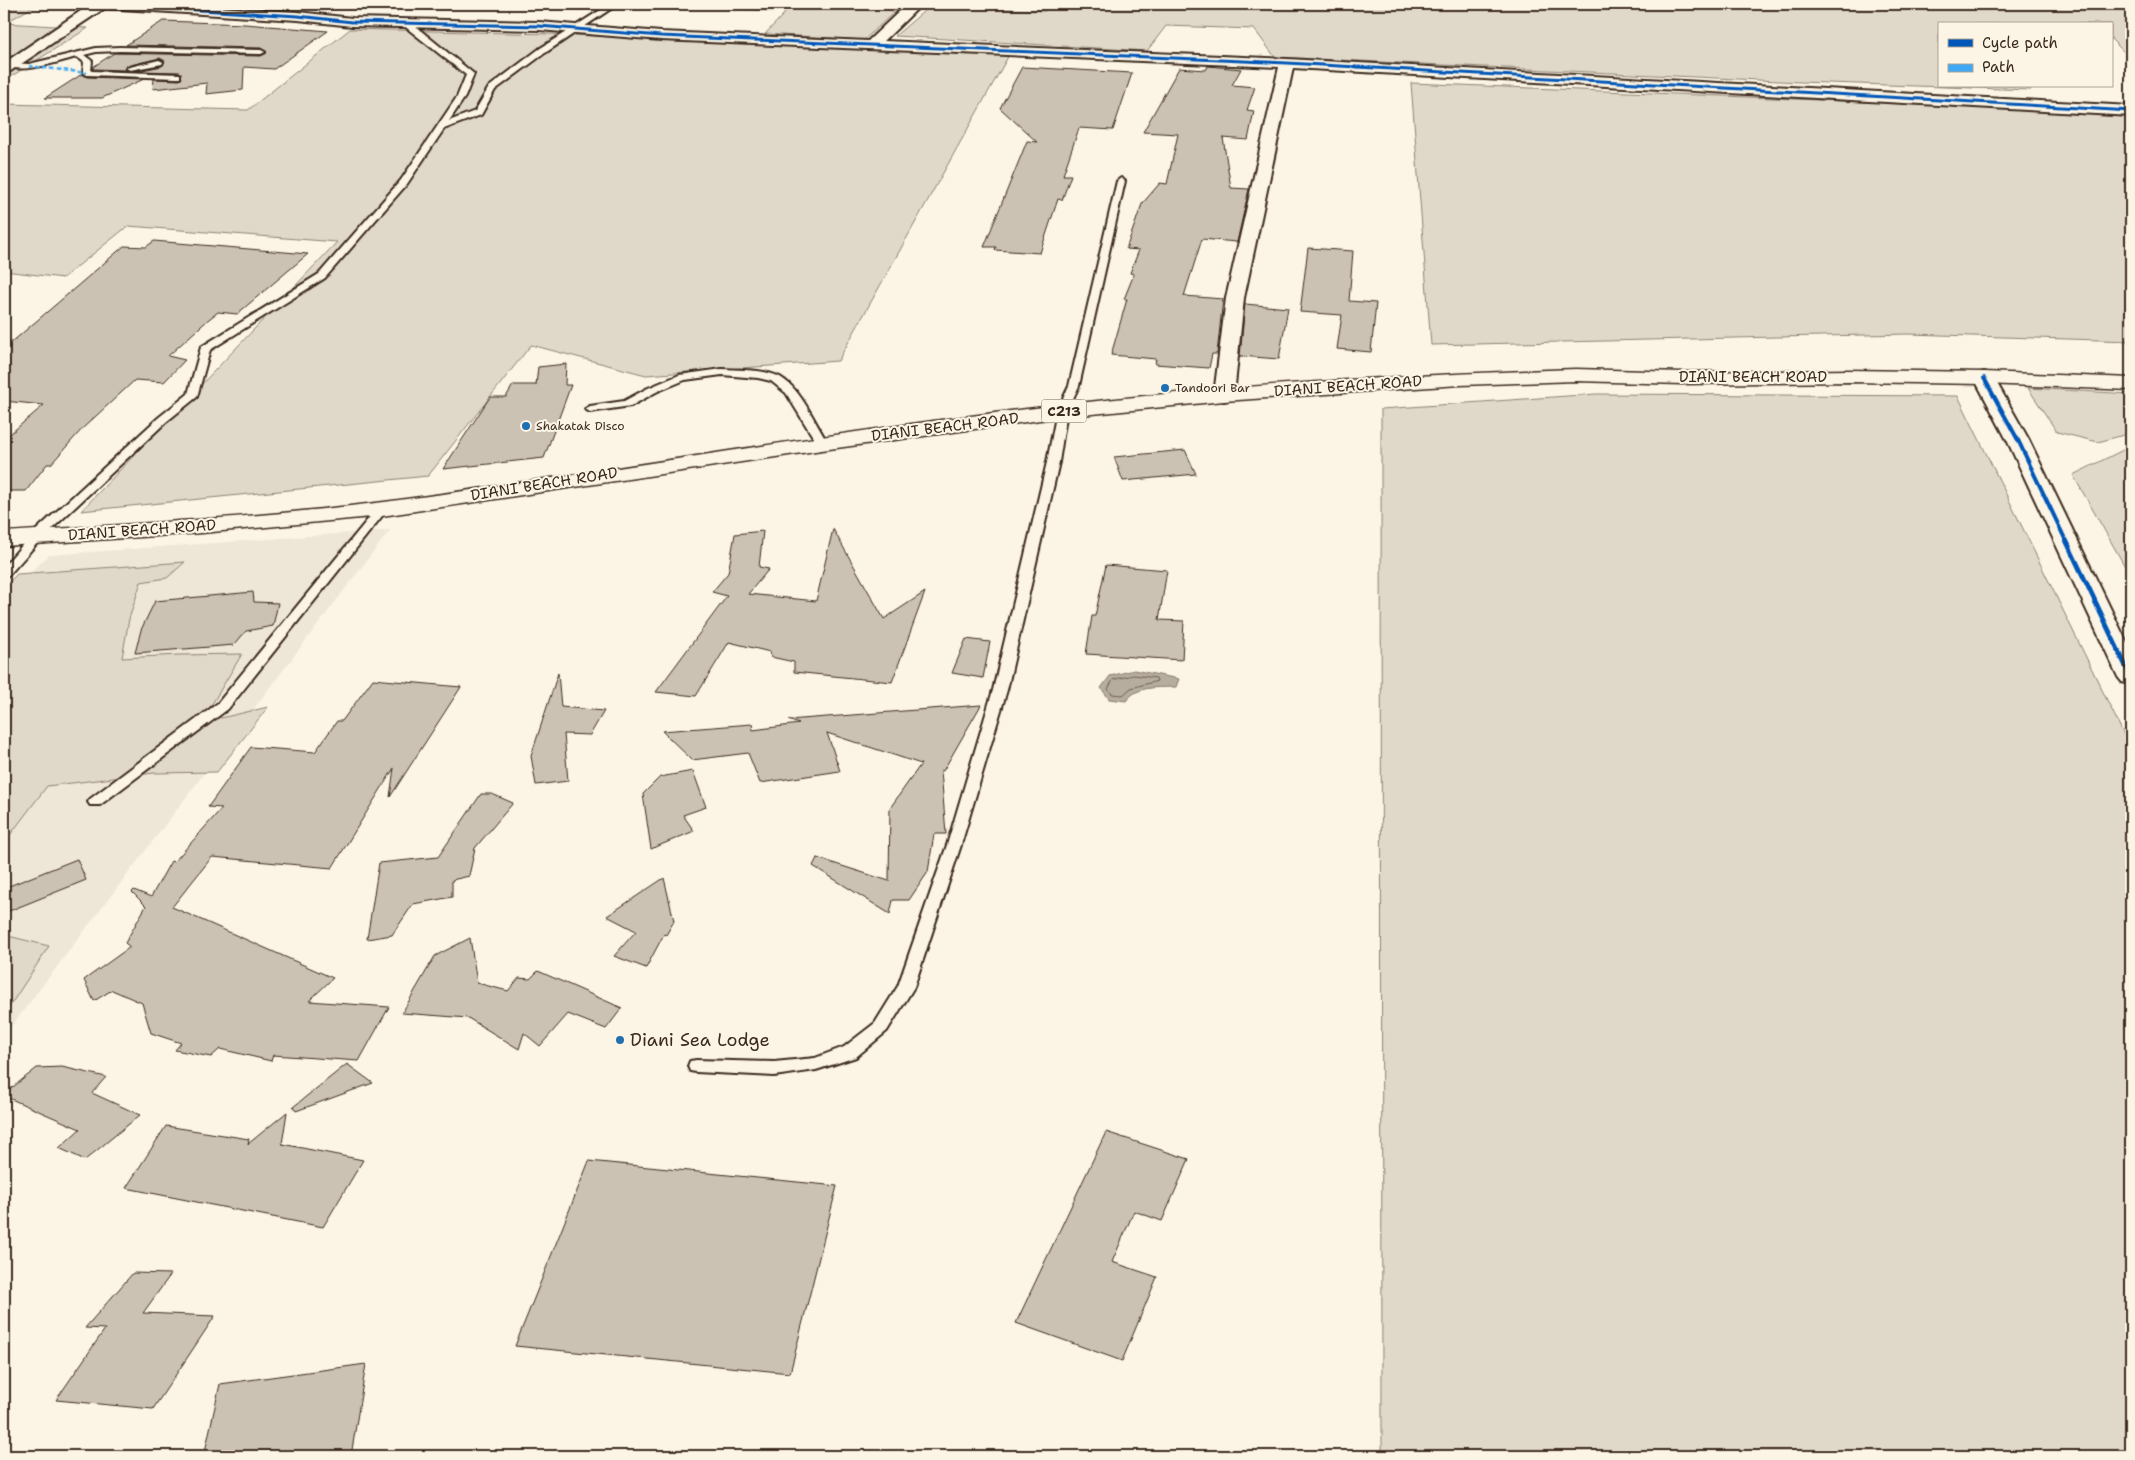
<svg xmlns="http://www.w3.org/2000/svg" width="2135" height="1460" viewBox="0 0 2135 1460" font-family="'Shantell Sans',sans-serif">
	<style>
		.built { fill: #eee6d6 }
		.green { fill: #e0d8c8; stroke: #8e8173 }
		.water { fill: #b7ad9e; stroke: #85796b }
		.lines { fill: none; stroke-linecap: round; stroke-linejoin: round }
		.shore { stroke: #6d5e51; stroke-width: 1 }
		.building { fill: #ccc2b3; stroke: #3b2a1e }
		.lane-casing { stroke: #3b2a1e; stroke-width: 4 }
		.street-casing { stroke: #3b2a1e; stroke-width: 4 }
		.primary-casing { stroke: #3b2a1e; stroke-width: 3 }
		.lane { fill: #fcf5e5; fill-rule: evenodd }
		.street { fill: #fcf5e5; fill-rule: evenodd }
		.primary { fill: #fcf5e5; fill-rule: evenodd }
		.quiet { stroke: #3fa9f5; stroke-width: 2.5; stroke-dasharray: 4.5 2.5; stroke-linecap: butt }
		.cycleway-far2-casing { stroke: #fcf5e5; stroke-width: 5 }
		.cycleway-far1-casing { stroke: #fcf5e5; stroke-width: 6 }
		.cycleway-casing { stroke: #fcf5e5; stroke-width: 8 }
		.cycleway-far2 { stroke: #0057b8; stroke-width: 3 }
		.cycleway-far1 { stroke: #0057b8; stroke-width: 4 }
		.cycleway { stroke: #0057b8; stroke-width: 5 }
		.poi-dot { fill: #1f6fb2; stroke: #fcf5e5; stroke-width: 2 }
		.labels { text-anchor: middle; stroke-width: 4; stroke-linejoin: round; paint-order: stroke }
		.far-poi-label { font-size: 12px; fill: #3b2a1e; stroke: #fcf5e5; text-anchor: start }
		.shield { fill: #fcf5e5; stroke: #75675a; stroke-width: 1 }
		.shield-label { font-size: 14px; font-weight: bold; fill: #3b2a1e }
		.street-label { font-size: 15px; fill: #3b2a1e; stroke: #fcf5e5 }
		.near-poi-label { font-size: 18px; fill: #3b2a1e; stroke: #fcf5e5; text-anchor: start }
	</style>
	<rect width="100%" height="100%" fill="#fcf5e5"/>
	<filter id="ink" filterUnits="userSpaceOnUse"><feTurbulence type="fractalNoise" baseFrequency=".02" numOctaves="2"/><feDisplacementMap in="SourceGraphic" scale="10" xChannelSelector="R" yChannelSelector="G"/><feConvolveMatrix kernelMatrix="1 2 1 2 8 2 1 2 1" color-interpolation-filters="sRGB"/></filter>
	<g filter="url(#ink)">
		<!-- built -->
		<path class="built" d="M390,530l-386,506v-438l45,-43z"/>
		<!-- green -->
		<g class="green">
			<path d="M4,4h34l-33,19 83,5 -84,53z"/>
			<path d="M198,4h71l-12,6 -62,-4z"/>
			<path d="M704,4h199l-39,36 -99,-6 21,-22 -85,-6z"/>
			<path d="M1050,4h1081v55l-20,-20v-15h-172v62h89l3,4 -231,-8 -525,-25 -21,-28 -88,-3 -19,25 -252,-15 36,-31 114,6z"/>
			<path d="M350,29l200,5 459,21 -171,306 -192,14 -115,-30 -103,131 -347,35 256,-269 -209,-16 -65,52 -59,-7v-167l244,6z"/>
			<path d="M1411,83l720,30v228l-223,-7 -477,11z"/>
			<path d="M2028,388l103,6v39l-33,9 -41,-10z"/>
			<path d="M1596,394l362,2 173,353v707h-749l-1,-1047z"/>
			<path d="M2131,446v131l-58,-102z"/>
			<path d="M185,562l-18,16 -26,4 -12,37 -7,39 57,-3 63,-1 -33,55 12,9 47,-11 -51,65 -63,1 -107,13 -43,57v-256l13,-13z"/>
			<path d="M4,935l45,11 -45,69z"/>
		</g>
		<!-- water -->
		<path class="water" d="M1134,670l45,9 -3,8c-19,1 -38,-2 -50,14l-17,-2 -8,-11 9,-12z"/>
		<g class="lines">
			<!-- shore -->
			<path class="shore" d="M1134,675l22,3 1,3 -26,7 -8,7 -11,-1 -4,-5 5,-9z"/>
		</g>
		<!-- building -->
		<g class="building">
			<path d="M163,21l82,3 83,7 -54,38 -30,-2 -1,23 -37,4 1,-11 -54,6 1,-10 26,1 2,-2 -2,-6 -43,-1 25,-5 3,-5 -5,-3 -34,8 -2,3 2,1 -33,-1v-2l21,-14 147,3 6,-3 -6,-5 -135,-3z"/>
			<path d="M1208,66l33,3 -9,16 23,2 -8,23 7,1 -6,29 -25,-2 8,50 18,1 -12,53 -35,-3 -18,57 39,3 -6,55h-5l-3,14 -54,-4 1,-5 -45,-4 16,-56h-3l10,-25 -4,-1 9,-23 -13,-1 16,-45 18,-21 7,1 11,-50 -35,-2 36,-64 27,2z"/>
			<path d="M1022,67l110,6 -19,57 -34,-2 -16,47h8l-9,25 -4,-1 -18,54 -45,-3 1,-3h-12l43,-106 10,1 -37,-34z"/>
			<path d="M82,74l5,3 57,2 -42,19h-57z"/>
			<path d="M154,241l154,13 -71,60 -19,-2 -9,7 -41,37 17,4 -21,22 -29,-2 -52,48 -32,36h-4l-21,27h-22v-52l40,-34 -40,-4v-60l8,1 112,-96 22,1z"/>
			<path d="M1308,248l45,3 -4,50 27,2 -5,49 -34,-3 5,-34 -42,-3z"/>
			<path d="M1245,304l43,4 -9,51 -39,-3z"/>
			<path d="M566,364l-1,21h6l-27,73 -101,11 47,-72h16l7,-12h23l2,-18z"/>
			<path d="M1185,450l11,24 -73,7 -9,-24z"/>
			<path d="M833,529l51,90 41,-27 -33,90 -98,-10v-10l-23,-5 -1,-5 -41,-10 -33,54 -40,-4 71,-96 -15,-4 16,-19 7,-39 28,-3 -4,36 10,2 -21,25 68,7z"/>
			<path d="M1106,565l61,5 -8,50 25,1 -2,39 -96,-6 6,-38h3z"/>
			<path d="M253,592l1,10 24,1 -5,23 -27,5 -12,14 -99,8 6,-23 14,-29z"/>
			<path d="M966,639l24,3 -7,36 -31,-5z"/>
			<path d="M558,673l3,34 43,4 -14,24 -26,-1 4,47 -32,4 -5,-29z"/>
			<path d="M373,679l88,8 -71,110 4,-29 -62,100 -120,-11 -40,50 161,71 -24,23 80,6 -30,54 -86,-6 -2,6 -51,-12 -9,8 -36,-7 6,-7 -30,-10 -9,-30 -30,-13 -18,11 -10,-21 46,-33 -5,-4 21,-37 -14,-14 2,-2 17,7 20,-36 3,1 48,-54 -14,-1 43,-60 64,5 22,-31h5z"/>
			<path d="M981,705l-38,66 -2,-1 5,64h-12l-6,38 -19,28h-16l-3,14 -77,-48 4,-8 72,23 1,-73 31,-44 -94,-31 13,38 -80,12 -12,-30 -56,7 -30,-29 90,-7 1,6 46,-6 -11,-4z"/>
			<path d="M693,771l13,36 -23,8 11,16 -43,18 -8,-55 17,-17z"/>
			<path d="M481,794h11l21,9 -38,45 -6,28 -17,4v17l-39,7 -21,31 -25,4 12,-76 59,-6z"/>
			<path d="M77,859l9,21 -82,33v-25z"/>
			<path d="M664,878l10,43 -8,14 -2,-1 -18,34 -32,-12 22,-25 -29,-15z"/>
			<path d="M470,938l7,45 31,8 11,-13 11,1 8,-8 84,37 -16,21 -38,-15 -28,32 -16,-13 -5,16 -51,-31 -66,-5 33,-57z"/>
			<path d="M347,1064l26,19 -77,28 -3,-4z"/>
			<path d="M62,1067l44,10 -14,16 48,22 -55,45 -26,-12 21,-19 -76,-33v-2l33,-26z"/>
			<path d="M287,1112l-5,32 81,16 -40,67 -197,-39 40,-62 83,13 -1,5z"/>
			<path d="M1106,1132l83,27 -27,62 -28,-10 -22,51 45,15 -35,84 -106,-38z"/>
			<path d="M589,1161l248,25 -47,187 -275,-27z"/>
			<path d="M133,1273l38,1 -28,39 72,3 -62,93 -97,-9 49,-71 -20,-1z"/>
			<path d="M366,1364l-15,92h-147l16,-72z"/>
		</g>
		<g class="lines">
			<defs>
				<g id="lane">
					<path d="M610,4h8l-73,49 -50,37 -14,25 -37,14 -37,55 -82,94 -115,72 -13,47 -31,25 -126,118 -32,36 -4,1v-11l28,-32 126,-116 30,-24 13,-47 118,-73 82,-94 56,-83 9,-22 -63,-50v-4h6l65,53 -9,23 -16,24 26,-10 14,-24 50,-38z"/>
					<path d="M120,47l141,3 4,2 -4,2 -141,-3 -24,1 -12,3 8,6 -1,10 89,3v4h-3l-90,-3 -4,-2 1,-11 -7,-5c-17,4 -56,18 -71,8l4,-2 19,1 67,-16z"/>
					<path d="M159,60l4,2 -1,2 -32,6 -4,-2z"/>
					<path d="M1121,178l4,3 -46,205 -12,25 -8,51 -52,228 -46,155 -47,142 -27,44 -31,26 -40,13 -42,6 -78,-4 -6,-1 -2,-5 2,-5 6,-1 78,2 41,-4 29,-11 31,-24 23,-37 49,-141 46,-155 54,-228 10,-51 12,-25 48,-205z"/>
					<path d="M722,369c17,1 42,0 58,8 22,13 34,45 48,66l-2,2h-8l-32,-52 -15,-12 -13,-3 -36,-3 -37,5 -29,12 -25,14 -41,6 -5,-3 5,-3 34,-5 24,-13 31,-13z"/>
					<path d="M382,505l6,4 -2,2 -158,198 -128,96h-10l-2,-3 2,-3 128,-96 160,-196z"/>
				</g>
				<g id="street">
					<path d="M91,4h74l133,8 54,6 187,4 122,10 207,9 39,-37h15l-38,37 403,18 844,47v10l-838,-48 -49,230 -10,97 -3,4 -7,2 -7,-2 -3,-4 12,-97 53,-231 -618,-27 -122,-10 -187,-4 -54,-6 -193,-12 -96,64 -5,1v-10z"/>
					<path d="M1984,372l7,2 3,4 35,62 102,211v34l-9,-3 -4,-5 -111,-237 -33,-62 3,-4z"/>
				</g>
				<path id="primary" d="M1576,369l106,3 167,-2 135,2 147,6v12l-147,-6 -135,-2 -167,2 -106,-3 -116,4 -236,16 -162,16 -240,33 -440,66 -180,17 -198,13v-14c127,-8 254,-14 380,-30 226,-30 450,-71 677,-97 171,-20 343,-30 515,-36z"/>
			</defs>
			<!-- lane casing -->
			<use href="#lane" class="lane-casing"/>
			<!-- street casing -->
			<use href="#street" class="street-casing"/>
			<!-- primary casing -->
			<use href="#primary" class="primary-casing"/>
			<!-- lane -->
			<use href="#lane" class="lane"/>
			<!-- street -->
			<use href="#street" class="street"/>
			<!-- primary -->
			<use href="#primary" class="primary"/>
			<!-- quiet -->
			<path class="quiet" d="M29,66l58,7"/>
			<defs>
				<path id="cycleway-far2" d="M102,4l196,12 54,6 187,4 122,10 626,27 844,48"/>
				<path id="cycleway-far1" d="M1984,378l34,62 48,101"/>
				<path id="cycleway" d="M2066,540l65,137"/>
			</defs>
			<!-- cycleway-far2 casing -->
			<use href="#cycleway-far2" class="cycleway-far2-casing"/>
			<!-- cycleway-far1 casing -->
			<use href="#cycleway-far1" class="cycleway-far1-casing"/>
			<!-- cycleway casing -->
			<use href="#cycleway" class="cycleway-casing"/>
			<!-- cycleway-far2 -->
			<use href="#cycleway-far2" class="cycleway-far2"/>
			<!-- cycleway-far1 -->
			<use href="#cycleway-far1" class="cycleway-far1"/>
			<!-- cycleway -->
			<use href="#cycleway" class="cycleway"/>
		</g>
	</g>
	<!-- markers -->
	<g class="poi-dot">
		<circle cx="1165" cy="388" r="5"/>
		<circle cx="526" cy="426" r="5"/>
		<circle cx="620" cy="1040" r="5"/>
	</g>
	<g class="labels">
		<!-- far-poi labels -->
		<g class="far-poi-label">
			<text x="1175" y="392">Tandoori Bar</text>
			<text x="536" y="430">Shakatak Disco</text>
		</g>
		<!-- shield labels -->
		<rect class="shield" x="1041.5" y="399.5" width="45" height="23" rx="4"/>
		<g class="shield-label">
			<text x="1064" y="416">C213</text>
		</g>
		<!-- street labels -->
		<g class="street-label">
			<text x="1753" y="382">DIANI BEACH ROAD</text>
			<text transform="translate(1348 386) rotate(-4)" y="5">DIANI BEACH ROAD</text>
			<text transform="translate(945 427) rotate(-7)" y="5">DIANI BEACH ROAD</text>
			<text transform="translate(544 484) rotate(-9)" y="5">DIANI BEACH ROAD</text>
			<text transform="translate(142 530) rotate(-4)" y="5">DIANI BEACH ROAD</text>
		</g>
		<!-- near-poi labels -->
		<g class="near-poi-label">
			<text x="630" y="1046">Diani Sea Lodge</text>
		</g>
	</g>
	<!-- margin -->
	<rect width="2135" height="1460" fill="none" stroke="#fcf5e5" stroke-width="20"/>
	<rect x="10" y="10" width="2115" height="1440" fill="none" stroke="#3b2a1e" stroke-width="2" filter="url(#ink)"/>
	<!-- legend -->
	<rect x="1938" y="22" width="175" height="65" fill="#fcf5e5" stroke="#afa495"/>
	<rect x="1948" y="39" width="25" height="8" fill="#0057b8" stroke="#afa495"/>
	<text x="1982" y="48" font-size="15" fill="#3b2a1e">Cycle path</text>
	<rect x="1948" y="64" width="25" height="8" fill="#3fa9f5" stroke="#afa495"/>
	<text x="1982" y="72" font-size="15" fill="#3b2a1e">Path</text>
</svg>
